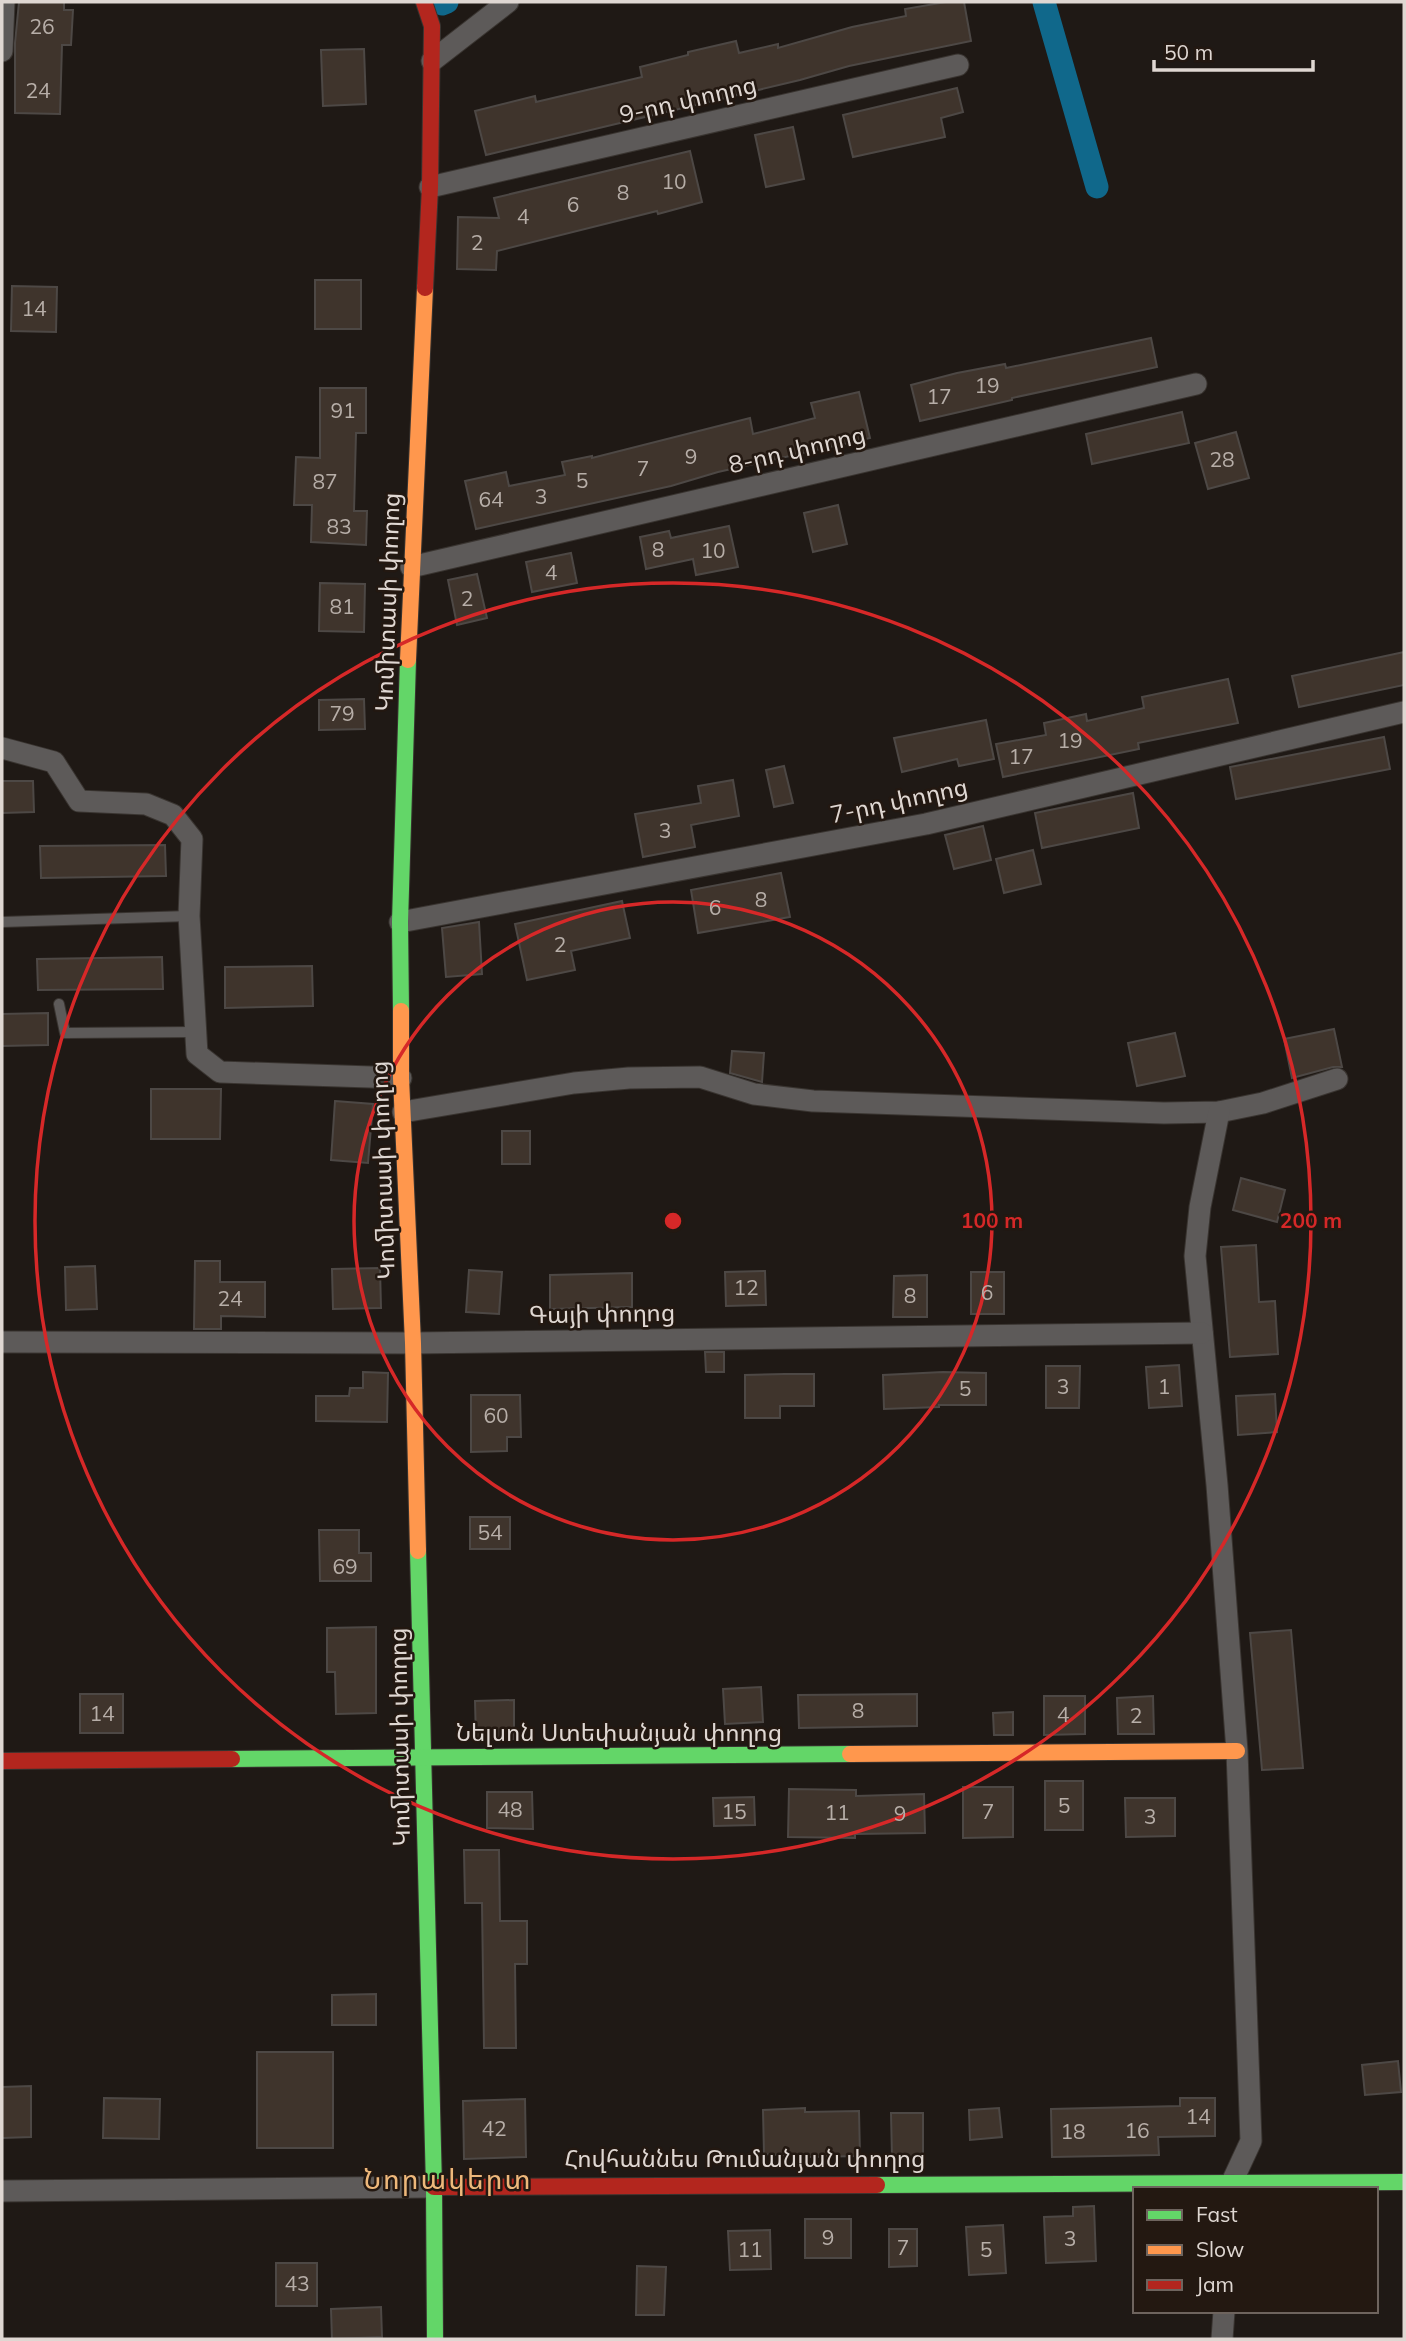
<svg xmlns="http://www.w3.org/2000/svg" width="1406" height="2341" viewBox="0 0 1406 2341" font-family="Mulish,'Noto Sans Armenian',sans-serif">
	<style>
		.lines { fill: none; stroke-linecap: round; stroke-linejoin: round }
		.canal { stroke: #10688b; stroke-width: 23 }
		.building { fill: #3f342c; stroke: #4d4845; stroke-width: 2 }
		.lane-casing { stroke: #393430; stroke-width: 12 }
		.street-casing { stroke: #393430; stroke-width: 23 }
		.fast-casing { stroke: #393430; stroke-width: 18 }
		.slow-casing { stroke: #393430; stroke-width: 18 }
		.jam-casing { stroke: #393430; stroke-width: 18 }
		.lane { stroke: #5d5a59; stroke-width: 10 }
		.street { stroke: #5d5a59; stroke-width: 21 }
		.fast { stroke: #63d668; stroke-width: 16 }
		.slow { stroke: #ff974d; stroke-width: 16 }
		.jam { stroke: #b3261e; stroke-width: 16 }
		.ring { fill: none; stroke: #d62828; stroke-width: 3.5 }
		.labels { text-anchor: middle; stroke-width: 5; stroke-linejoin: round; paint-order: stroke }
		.number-label { font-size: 21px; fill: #b7aea8 }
		.street-label { font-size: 24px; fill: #dfd7d2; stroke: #231811 }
		.quarter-label { font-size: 28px; letter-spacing: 2px; fill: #eeb87b; stroke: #231811 }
		.centre { fill: #d62828; stroke: #231811; stroke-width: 3.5 }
		.ring-label { font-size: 21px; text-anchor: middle; font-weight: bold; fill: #d62828; stroke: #231811; stroke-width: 5; stroke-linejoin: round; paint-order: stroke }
	</style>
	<rect width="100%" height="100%" fill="#1f1915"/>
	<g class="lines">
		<!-- canal -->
		<g class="canal">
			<path d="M1044,2l53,185"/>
			<path d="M442,4l5,-2"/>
		</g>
	</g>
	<!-- building -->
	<g class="building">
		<path d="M19,2h45v8h9l-2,35h-9l-2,69 -45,-1v-70z"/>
		<path d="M946,2h18l7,39 -122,25 -49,14 -314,75 -11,-44 60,-15 1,6 106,-25 -2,-10 48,-12v-3l48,-11 3,12 39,-9v4l74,-21 54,-11 -1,-7z"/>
		<path d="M364,49l2,55 -43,2 -2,-56z"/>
		<path d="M957,88l6,24 -22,6 4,19 -92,20 -10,-42z"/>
		<path d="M793,127l11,52 -38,8 -11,-52z"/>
		<path d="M690,151l12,51 -44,12 -1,-3 -160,40 -1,19 -39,-1 1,-52 41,1 -5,-20z"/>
		<rect x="315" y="280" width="46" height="49"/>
		<path d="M12,286l45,1 -1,45 -45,-1z"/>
		<path d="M1151,338l6,29 -145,31v2l-92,21 -9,-36 46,-12 48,-9 1,4z"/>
		<path d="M320,388h46v45h-10l-2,78h13l-1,34 -55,-3 1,-37h-18l2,-48 24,1z"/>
		<path d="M859,392l11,46 -152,34 -47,14 -195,43 -11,-48 41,-9 3,14 56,-11 -3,-13 30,-6v2l158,-40 3,16 62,-16 -4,-15z"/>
		<path d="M1182,412l7,31 -97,21 -6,-30z"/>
		<path d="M1236,432l13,46 -41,11 -13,-46z"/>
		<path d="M838,505l9,39 -34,8 -9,-39z"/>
		<path d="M729,526l9,41 -42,8 -3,-16 -47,10 -6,-32 29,-6 2,7z"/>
		<path d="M571,553l6,30 -45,9 -6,-30z"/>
		<path d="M477,574l10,44 -30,7 -9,-45z"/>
		<path d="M320,583l45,1 -1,48 -45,-1z"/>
		<path d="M1404,652v33l-105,22 -7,-31z"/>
		<path d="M1228,679l10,44 -100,20 1,6 -136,28 -7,-33 50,-9 -2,-12 42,-9 1,7 57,-13 -2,-11z"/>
		<path d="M364,699l1,30 -46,1v-30z"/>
		<path d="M986,720l8,39 -35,7 -2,-7 -55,13 -8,-34z"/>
		<path d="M1384,737l6,32 -154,30 -6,-32z"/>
		<path d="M784,766l9,37 -19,4 -8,-37z"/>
		<path d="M733,780l6,36 -48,9 4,22 -52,10 -8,-43 66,-11 -3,-17z"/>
		<path d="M2,781h31l1,31 -32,1z"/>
		<path d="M1133,793l6,35 -97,20 -7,-35z"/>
		<path d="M983,826l8,34 -37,9 -9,-34z"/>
		<path d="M165,845l1,31 -125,2 -1,-32z"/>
		<path d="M1033,850l8,34 -37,9 -8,-34z"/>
		<path d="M781,873l9,44 -92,16 -7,-43z"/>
		<path d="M622,901l8,37 -59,13 4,19 -48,10 -12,-56z"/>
		<path d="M479,922l3,52 -36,3 -4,-49z"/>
		<path d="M162,957l1,32 -125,1 -1,-31z"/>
		<path d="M312,966l1,40 -88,2v-41z"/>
		<path d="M48,1013v32l-46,1v-32z"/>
		<path d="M1334,1029l8,38h-9l-41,11 -8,-39z"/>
		<path d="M1175,1033l10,43 -48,10 -9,-43z"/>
		<path d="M732,1051l32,2 -2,29 -32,-9z"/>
		<path d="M151,1089h70l-1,50h-69z"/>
		<path d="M335,1101l38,3 -5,59 -37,-3z"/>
		<rect x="502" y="1131" width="28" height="33"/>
		<path d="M1241,1178l44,12 -8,32 -44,-12z"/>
		<path d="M1256,1245l3,57 16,-1 3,53 -48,3 -9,-110z"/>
		<path d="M195,1261h25v21h45v35l-44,-1v13h-27z"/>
		<path d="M95,1266l2,43 -31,1 -1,-43z"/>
		<path d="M380,1268l1,40 -48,1 -1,-40z"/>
		<path d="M469,1270l33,2 -3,42 -33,-2z"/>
		<path d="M765,1271l1,34 -40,1 -1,-34z"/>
		<rect x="971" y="1272" width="33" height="42"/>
		<path d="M632,1273v34l-82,2v-34z"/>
		<path d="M927,1275v42h-34l1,-41z"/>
		<path d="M705,1352h19v20h-18z"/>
		<path d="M1179,1365l3,41 -33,2 -3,-41z"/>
		<path d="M1046,1366h34l-1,42h-33z"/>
		<path d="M363,1372l25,1 -1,49 -71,-1v-25h33l1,-8h13z"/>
		<path d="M943,1372l43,1v32h-47v2l-55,2 -1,-34z"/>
		<path d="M785,1374h29v32h-34v12h-35v-43z"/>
		<path d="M1275,1394l2,38 -39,3 -2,-39z"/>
		<path d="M471,1395h49l1,42h-14v14l-36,1z"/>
		<rect x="470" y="1517" width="40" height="32"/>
		<path d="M319,1530h40v23h12v28h-51z"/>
		<path d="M376,1627v86l-40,1 -1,-42h-8v-44z"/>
		<path d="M1291,1630l12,138 -41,2 -12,-137z"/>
		<path d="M761,1687l2,35 -38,2 -2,-35z"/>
		<rect x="80" y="1694" width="43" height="39"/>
		<path d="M917,1694v32l-118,2 -1,-33z"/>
		<path d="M1044,1696h41v38l-41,1z"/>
		<path d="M1153,1696l1,38h-36l-1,-36z"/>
		<path d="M514,1700v39l-38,1 -1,-39z"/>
		<path d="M1013,1712v23h-19l-1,-22z"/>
		<rect x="1045" y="1781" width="38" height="49"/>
		<path d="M963,1787h50v50l-50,1z"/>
		<path d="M789,1789l67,1v6l68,-2 1,39 -70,1v4l-67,-1z"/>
		<path d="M487,1792h45l1,37 -46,-1z"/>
		<path d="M754,1797l1,28 -41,1 -1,-28z"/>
		<path d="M1125,1798h50v38l-49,1z"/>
		<path d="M464,1850h35l1,71h27v43h-12l1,84h-32l-2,-145h-17z"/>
		<path d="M376,1994v31h-44v-30z"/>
		<rect x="257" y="2052" width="76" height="96"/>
		<path d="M1398,2061l3,31 -36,3 -3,-30z"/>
		<path d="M31,2086v51l-29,1v-51z"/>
		<path d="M104,2098l56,1 -1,40 -56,-1z"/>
		<path d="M1180,2098h35v38l-57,1 1,18 -107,2 -1,-48 129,-3z"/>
		<path d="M525,2099l1,58 -62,2 -1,-58z"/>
		<path d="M805,2108v4l54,-1 1,45 -51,1 -45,-3 -1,-44z"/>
		<path d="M999,2108l3,29 -32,3 -1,-30z"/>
		<path d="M891,2113h32v44h-31z"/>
		<path d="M1094,2206l2,55 -50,2 -2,-46 29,-1v-9z"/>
		<rect x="805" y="2219" width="46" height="39"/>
		<path d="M1003,2225l3,48 -37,2 -3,-48z"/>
		<path d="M889,2229h28v37l-28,1z"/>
		<path d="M770,2230l1,39 -41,1 -2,-39z"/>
		<rect x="276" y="2263" width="41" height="43"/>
		<path d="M637,2266l29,1 -2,48h-28z"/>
		<path d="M381,2307l1,30 -50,2 -1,-30z"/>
	</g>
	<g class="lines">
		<defs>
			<g id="lane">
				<path d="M2,922l187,-6"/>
				<path d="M59,1004l6,29 129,-1"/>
			</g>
			<g id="street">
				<path d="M2,51l2,-49"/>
				<path d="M432,61l76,-59"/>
				<path d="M430,187l528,-122"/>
				<path d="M411,567l785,-183"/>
				<path d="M2,748l52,14 25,39 67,3 27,11 19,24 -3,77 8,138 23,18 181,6"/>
				<path d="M400,922l526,-98 478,-112"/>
				<path d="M403,1112l171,-29 55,-5 71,-1 54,17 59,7 351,12 55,-1 44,-9 74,-24"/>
				<path d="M1219,1112l-19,95 -5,49 22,229 20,266 14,390 -19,41v7"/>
				<path d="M2,1342l411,1 789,-10"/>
				<path d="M2,2191l432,-4"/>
				<path d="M1222,2339l2,-28"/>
			</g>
			<g id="fast">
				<path d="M401,1011l-1,-89 8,-262"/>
				<path d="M418,1551l16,636 1,152"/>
				<path d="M232,1759l618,-5"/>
				<path d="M877,2185l527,-3"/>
			</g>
			<g id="slow">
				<path d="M408,660l17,-372"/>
				<path d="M401,1011v67l12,265 5,208"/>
				<path d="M850,1754l387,-3"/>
			</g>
			<g id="jam">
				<path d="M424,2l8,24 -2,161 -5,101"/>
				<path d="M2,1761l230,-2"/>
				<path d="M434,2187l443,-2"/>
			</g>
		</defs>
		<!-- lane casing -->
		<use href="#lane" class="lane-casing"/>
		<!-- street casing -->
		<use href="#street" class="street-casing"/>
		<!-- fast casing -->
		<use href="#fast" class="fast-casing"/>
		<!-- slow casing -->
		<use href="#slow" class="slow-casing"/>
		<!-- jam casing -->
		<use href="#jam" class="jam-casing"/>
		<!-- lane -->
		<use href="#lane" class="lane"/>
		<!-- street -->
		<use href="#street" class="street"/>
		<!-- fast -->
		<use href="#fast" class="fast"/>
		<!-- slow -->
		<use href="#slow" class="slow"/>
		<!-- jam -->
		<use href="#jam" class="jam"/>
	</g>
	<!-- distance rings -->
	<g class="ring">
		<circle cx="673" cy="1221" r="319"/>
		<circle cx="673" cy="1221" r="638"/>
	</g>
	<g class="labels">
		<!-- number labels -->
		<g class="number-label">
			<text x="42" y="34">26</text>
			<text x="38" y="98">24</text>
			<text x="674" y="189">10</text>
			<text x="623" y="200">8</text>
			<text x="573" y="212">6</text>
			<text x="523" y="224">4</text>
			<text x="477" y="250">2</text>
			<text x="34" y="316">14</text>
			<text x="987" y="393">19</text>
			<text x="939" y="404">17</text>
			<text x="343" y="418">91</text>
			<text x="691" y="464">9</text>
			<text x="1222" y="467">28</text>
			<text x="643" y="476">7</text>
			<text x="582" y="488">5</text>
			<text x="325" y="489">87</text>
			<text x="541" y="504">3</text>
			<text x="491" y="507">64</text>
			<text x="339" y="534">83</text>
			<text x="658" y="557">8</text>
			<text x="713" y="558">10</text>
			<text x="551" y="580">4</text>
			<text x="467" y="606">2</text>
			<text x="342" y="614">81</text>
			<text x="342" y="721">79</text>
			<text x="1070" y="748">19</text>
			<text x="1021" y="764">17</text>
			<text x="665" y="838">3</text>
			<text x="761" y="907">8</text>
			<text x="715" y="915">6</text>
			<text x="560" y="952">2</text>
			<text x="746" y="1295">12</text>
			<text x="987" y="1300">6</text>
			<text x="910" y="1303">8</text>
			<text x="230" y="1306">24</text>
			<text x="1063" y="1394">3</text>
			<text x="1164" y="1394">1</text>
			<text x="965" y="1396">5</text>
			<text x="496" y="1423">60</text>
			<text x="490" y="1540">54</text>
			<text x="345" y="1574">69</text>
			<text x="858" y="1718">8</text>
			<text x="102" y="1721">14</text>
			<text x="1063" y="1722">4</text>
			<text x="1136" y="1723">2</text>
			<text x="1064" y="1813">5</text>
			<text x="510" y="1817">48</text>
			<text x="734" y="1819">15</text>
			<text x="988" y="1819">7</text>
			<text x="837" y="1820">11</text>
			<text x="900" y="1821">9</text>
			<text x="1150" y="1824">3</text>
			<text x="1198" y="2124">14</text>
			<text x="494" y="2136">42</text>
			<text x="1137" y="2138">16</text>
			<text x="1073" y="2139">18</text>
			<text x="828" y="2245">9</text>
			<text x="1070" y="2246">3</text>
			<text x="903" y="2255">7</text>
			<text x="750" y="2257">11</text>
			<text x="986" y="2257">5</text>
			<text x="297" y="2291">43</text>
		</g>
		<!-- street labels -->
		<g class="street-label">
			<text transform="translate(688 100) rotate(-13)" y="8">9-րդ փողոց</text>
			<text transform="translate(797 450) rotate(-13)" y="8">8-րդ փողոց</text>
			<text transform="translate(388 602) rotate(-88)" y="8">Կոմիտասի փողոց</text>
			<text transform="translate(899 801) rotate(-12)" y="8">7-րդ փողոց</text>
			<text transform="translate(383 1170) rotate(-92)" y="8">Կոմիտասի փողոց</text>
			<text transform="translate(602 1314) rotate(-1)" y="8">Գայի փողոց</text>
			<text x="619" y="1741">Նելսոն Ստեփանյան փողոց</text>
			<text transform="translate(400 1737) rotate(-91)" y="8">Կոմիտասի փողոց</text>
			<text x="745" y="2167">Հովհաննես Թումանյան փողոց</text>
		</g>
		<!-- quarter labels -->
		<g class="quarter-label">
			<text x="448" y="2189">Նորակերտ</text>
		</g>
	</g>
	<circle cx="673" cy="1221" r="10" class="centre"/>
	<g class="ring-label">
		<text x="992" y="1228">100 m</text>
		<text x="1311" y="1228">200 m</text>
	</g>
	<!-- border -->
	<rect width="1406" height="2341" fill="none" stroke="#dfd7d2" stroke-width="7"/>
	<!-- legend -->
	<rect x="1133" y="2187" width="245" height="126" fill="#231811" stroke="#6e645e" stroke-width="2"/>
	<rect x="1147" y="2210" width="35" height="10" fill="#63d668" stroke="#6e645e" stroke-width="2"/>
	<text x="1196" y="2222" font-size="21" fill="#dfd7d2">Fast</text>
	<rect x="1147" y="2245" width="35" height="10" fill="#ff974d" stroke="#6e645e" stroke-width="2"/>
	<text x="1196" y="2257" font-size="21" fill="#dfd7d2">Slow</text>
	<rect x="1147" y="2280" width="35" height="10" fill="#b3261e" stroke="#6e645e" stroke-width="2"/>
	<text x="1196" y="2292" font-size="21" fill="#dfd7d2">Jam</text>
	<!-- scale -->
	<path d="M1154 60v10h159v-10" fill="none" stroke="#dfd7d2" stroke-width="3.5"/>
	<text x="1164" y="60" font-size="21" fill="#dfd7d2" stroke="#231811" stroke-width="5" paint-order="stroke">50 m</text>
</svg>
